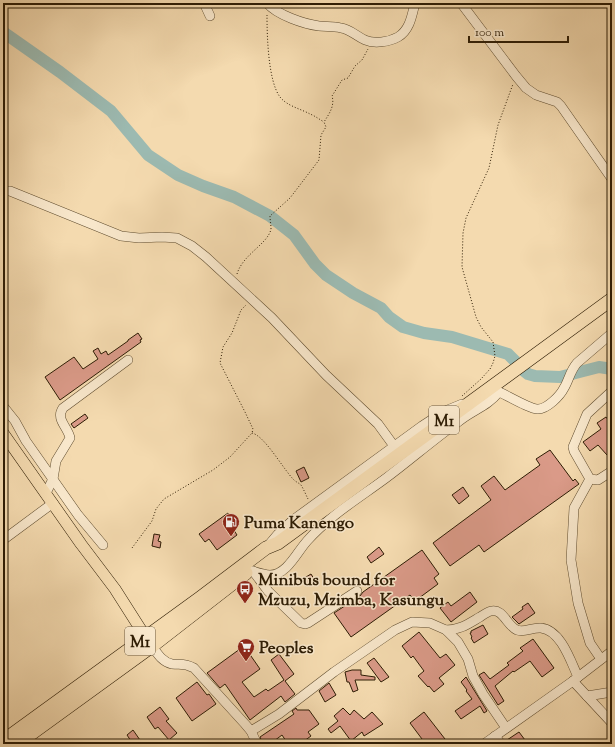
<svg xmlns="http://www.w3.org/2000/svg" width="615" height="747" viewBox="0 0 615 747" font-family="'Sorts Mill Goudy',serif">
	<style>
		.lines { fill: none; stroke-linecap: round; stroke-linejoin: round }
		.river { stroke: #9cbab1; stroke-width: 12 }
		.building { fill: #da9a88; stroke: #2d1c04 }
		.minor-casing { stroke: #5f4c2f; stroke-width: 10 }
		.major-casing { stroke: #2d1c04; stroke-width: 12 }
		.highway-casing { stroke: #2d1c04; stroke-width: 14 }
		.path { stroke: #2d1c04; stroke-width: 1; stroke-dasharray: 1 2; stroke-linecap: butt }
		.minor { stroke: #f8e7cb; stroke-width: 9 }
		.major { stroke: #f4daaf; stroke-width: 11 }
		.highway { stroke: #f4daaf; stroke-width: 13 }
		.labels { text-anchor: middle; stroke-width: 3; stroke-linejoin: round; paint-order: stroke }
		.shield { fill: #f8e7cb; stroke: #6a5940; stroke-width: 1 }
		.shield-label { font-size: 16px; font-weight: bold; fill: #2d1c04 }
		.poi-label { font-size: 17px; font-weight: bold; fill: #2d1c04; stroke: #f8e7cb; text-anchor: start }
	</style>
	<rect width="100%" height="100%" fill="#f4daaf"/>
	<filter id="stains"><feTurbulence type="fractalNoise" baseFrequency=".005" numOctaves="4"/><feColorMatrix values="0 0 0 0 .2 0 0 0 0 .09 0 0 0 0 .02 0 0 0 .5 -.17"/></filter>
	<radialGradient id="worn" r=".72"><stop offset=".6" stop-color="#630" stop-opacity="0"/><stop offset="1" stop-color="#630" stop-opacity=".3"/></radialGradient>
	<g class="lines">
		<!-- river -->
		<g class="river">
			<path d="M3,32l57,40 51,39 37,44 30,20 25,11 31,11 36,19 24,19 21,29 11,11 27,18 28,15 8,9 14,10 21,6 28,4 56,17 7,7"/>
			<path d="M523,370l5,4 7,2 25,1 39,-10 13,2"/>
		</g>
	</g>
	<!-- building -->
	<g class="building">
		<path d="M138,333l4,6 -2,1 1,2 -81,58 -15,-23 29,-20 9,12 15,-10 -5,-8 5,-3 3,6 5,-3 2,4 20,-14v-1z"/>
		<path d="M85,414l3,4 -14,10 -3,-4z"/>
		<path d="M606,417l6,8v26l-5,4 -9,-10 -8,6 -7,-9 18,-13 -4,-6z"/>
		<path d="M550,450l23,31 2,-2 4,5 -95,68 -5,-7 -29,21 -17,-23 58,-43 -10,-14 13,-10 11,14 35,-25 -4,-6z"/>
		<path d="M304,467l5,11 -8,4 -5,-11z"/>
		<path d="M463,487l6,9 -10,8 -7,-9z"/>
		<path d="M228,513l6,8 -4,3 7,11 -20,15 -8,-11 -4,3 -6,-8z"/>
		<path d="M154,534l6,1 -2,6 3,1 -1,6 -8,-2z"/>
		<path d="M379,547l5,7 -13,9 -4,-6z"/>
		<path d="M422,550l17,24 -5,4 4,6 -23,17 -5,-6 -59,42 -17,-24 26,-17 3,-4z"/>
		<path d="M311,574l3,5 -9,7 -4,-6z"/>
		<path d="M470,592l7,10 -26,20 -11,-14 8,-6 3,4z"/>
		<path d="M528,603l7,10 -16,11 -7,-7 11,-8 -1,-2z"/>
		<path d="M483,625l5,9 -14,9 -3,-5 1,-1 -2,-4h1v-2z"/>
		<path d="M419,632l21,26 6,-4 9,11 -16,13 5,6 -10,8 -5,-6 -1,1 -10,-11 6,-5 -11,-15 -2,2 -9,-12z"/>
		<path d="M533,639l21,29 -12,9 -12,-16 -16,11 -1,-1 -18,15 9,15 -6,4 -19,-30 5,-3 6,7 19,-14 -2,-2 16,-12 -3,-3z"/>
		<path d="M244,646l16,23 -18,13 12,15 12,-8 2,2 16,-11 -13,-20 8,-6 15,20 -9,7 10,13 -10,8 -4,-6 -31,24 -25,-36 -5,4 -13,-15z"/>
		<path d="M374,658l15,19 -8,5 -14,-19z"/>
		<path d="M352,670h9v5l14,2v3h-20l3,10 -5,2 -4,-10h-2l-2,-10z"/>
		<path d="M466,677l21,34 -3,2 -4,-7 -19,13 -6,-8 17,-12 -6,-8 1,-1 -6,-8z"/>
		<path d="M197,682l10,13 2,-1 7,10 -24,17 -16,-23z"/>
		<path d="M329,683l7,12 -11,7 -6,-11z"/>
		<path d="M160,707l9,12 -3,2 11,12 -8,7 -11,-13 -3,2 -8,-12z"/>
		<path d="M296,708l1,2h12l10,14 -11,8 3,4 -11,8h-12l-6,-9 -12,9h-7l-3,-7 34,-23 -2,-3z"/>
		<path d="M343,708l7,7 4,-5 10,9 8,-7 11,12 -19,12 -2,-4 -11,9 -11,-15 -9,7 -3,-4 10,-8 -4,-5z"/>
		<path d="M424,712l21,27 -7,5h-20l4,-5 -12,-16z"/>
		<path d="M133,730l7,10 -7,4 -6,-9z"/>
		<path d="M519,732l6,8 -6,4h-8l-4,-4z"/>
	</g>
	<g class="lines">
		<defs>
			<g id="minor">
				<path d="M204,3l6,13"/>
				<path d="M267,3c10,12 37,21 52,23 7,1 14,0 22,2 9,1 15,8 24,12 9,4 24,2 33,-3 12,-7 14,-22 17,-34"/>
				<path d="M461,3l55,73 10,12 10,7 21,7 4,4 51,73"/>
				<path d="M3,191h7l111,45 18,2 23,-1 15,1 15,8 14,11 66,61 54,57 52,49 16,22"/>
				<path d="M495,390c8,3 36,20 43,19 9,0 22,-13 26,-21 5,-8 6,-17 13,-25l35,-30"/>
				<path d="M612,391l-25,23 -14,33 1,4 16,28 8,1 14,-9"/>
				<path d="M3,406l12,15 11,20 52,74 25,30"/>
				<path d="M590,479l-16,29 -3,52 7,43 12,40 11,16"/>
				<path d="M46,493l7,-14 3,-18 14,-23c-2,-11 -15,-19 -7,-30l65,-48"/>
				<path d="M3,540l50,-37"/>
				<path d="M267,547l11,-13 15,-14 129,-94 23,-15 17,-7"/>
				<path d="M249,570c7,2 14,5 21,5 17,0 27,-23 37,-34 22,-25 52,-43 79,-63 24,-18 47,-38 72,-56 14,-12 29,-15 41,-30"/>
				<path d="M253,571l15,20 33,32 4,1 3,-1 49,-32"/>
				<path d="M446,630c14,0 22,-6 34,-13 3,-2 7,-5 11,-6 12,-3 16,15 26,19 7,3 16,-3 24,-2 20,2 30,34 37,49"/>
				<path d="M152,646c5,7 10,16 20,18 9,1 12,-1 22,4l51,56 6,7 6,13"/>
				<path d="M573,681l39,42"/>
				<path d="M587,696l25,-4"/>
				<path d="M251,731l28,-17 55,-42 61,-42 17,-8 18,1 16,7 12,12 10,17 5,17 10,18 23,34"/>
				<path d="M495,736l6,8"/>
				<path d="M484,744l89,-63 39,-30"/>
			</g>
			<path id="major" d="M3,433l78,111 34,45 35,55"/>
			<g id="highway">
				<path d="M3,741l197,-143 66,-50 12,-5 334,-244"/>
				<path d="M17,744l135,-98 94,-73"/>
			</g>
		</defs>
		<!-- minor casing -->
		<use href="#minor" class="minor-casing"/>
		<!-- major casing -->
		<use href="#major" class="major-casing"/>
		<!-- highway casing -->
		<use href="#highway" class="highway-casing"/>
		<!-- path -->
		<g class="path">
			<path d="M267,15c0,20 1,66 13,82 7,9 21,12 30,17 5,2 9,5 14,8"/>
			<path d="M237,274c6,-20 31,-30 34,-45 0,-5 -1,-9 -1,-13l20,-18 29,-38 2,-25 5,-8 -2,-5c5,-8 11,-16 8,-26l10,-16 6,-2 7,-12 7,-6 6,-11"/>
			<path d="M462,396l19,-17 9,-10 3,-6 2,-7 -2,-14 -12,-15 -5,-10 -14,-50 1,-34 3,-15 23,-50 9,-43 15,-41"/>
			<path d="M252,433c13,3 31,36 42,47 2,2 5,3 7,5 3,5 5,10 7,14"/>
			<path d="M132,548l20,-27 4,-12 8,-10 49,-29 17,-13 22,-24 1,-4 -8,-17 -25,-49 3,-16 9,-14 9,-23 5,-5"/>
		</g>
		<!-- minor -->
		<use href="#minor" class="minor"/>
		<!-- major -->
		<use href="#major" class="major"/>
		<!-- highway -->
		<use href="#highway" class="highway"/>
	</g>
	<!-- icons -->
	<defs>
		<symbol id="fuel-pin" viewBox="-11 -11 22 30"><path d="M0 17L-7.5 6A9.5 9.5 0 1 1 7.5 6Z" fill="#8f2418" stroke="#f8e7cb"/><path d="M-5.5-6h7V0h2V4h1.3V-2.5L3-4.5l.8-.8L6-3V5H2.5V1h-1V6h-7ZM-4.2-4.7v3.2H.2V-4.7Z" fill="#fff"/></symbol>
		<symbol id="bus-pin" viewBox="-11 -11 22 30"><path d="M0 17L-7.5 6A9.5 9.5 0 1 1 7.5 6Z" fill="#8f2418" stroke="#f8e7cb"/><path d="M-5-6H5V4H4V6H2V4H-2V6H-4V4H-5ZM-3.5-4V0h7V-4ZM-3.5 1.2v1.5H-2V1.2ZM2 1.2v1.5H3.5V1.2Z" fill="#fff"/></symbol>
		<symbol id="supermarket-pin" viewBox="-11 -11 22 30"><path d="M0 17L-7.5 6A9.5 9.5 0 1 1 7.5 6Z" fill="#8f2418" stroke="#f8e7cb"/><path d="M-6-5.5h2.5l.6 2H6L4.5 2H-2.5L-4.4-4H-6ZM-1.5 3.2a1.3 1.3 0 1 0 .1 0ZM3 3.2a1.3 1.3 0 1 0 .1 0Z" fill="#fff"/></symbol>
	</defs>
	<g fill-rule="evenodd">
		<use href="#fuel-pin" x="221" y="512" width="20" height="27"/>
		<use href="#bus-pin" x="235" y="579" width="20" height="27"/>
		<use href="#supermarket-pin" x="236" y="637" width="20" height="27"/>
	</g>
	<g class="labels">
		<!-- shield labels -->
		<g class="shield">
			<rect x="429" y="406" width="30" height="28" rx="3"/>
			<rect x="125" y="627" width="30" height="28" rx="3"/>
		</g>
		<g class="shield-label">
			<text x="444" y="426">M1</text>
			<text x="140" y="647">M1</text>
		</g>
		<!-- poi labels -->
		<g class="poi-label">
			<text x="244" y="528">Puma Kanengo</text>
			<text x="258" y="585">Minibus bound for<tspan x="258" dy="20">Mzuzu, Mzimba, Kasungu</tspan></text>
			<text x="259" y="653">Peoples</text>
		</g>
	</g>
	<!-- margin -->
	<rect width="615" height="747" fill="none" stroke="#f4daaf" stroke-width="16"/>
	<rect x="4" y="4" width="607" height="739" fill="none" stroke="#2d1c04" stroke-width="2"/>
	<rect x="8" y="8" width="599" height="731" fill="none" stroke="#2d1c04"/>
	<!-- scale -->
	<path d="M469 36v6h99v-6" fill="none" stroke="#2d1c04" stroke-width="2"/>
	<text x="475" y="36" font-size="12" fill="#2d1c04" stroke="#f8e7cb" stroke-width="3" paint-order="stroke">100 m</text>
	<rect width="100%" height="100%" filter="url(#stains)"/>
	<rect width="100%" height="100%" fill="url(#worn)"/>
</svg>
